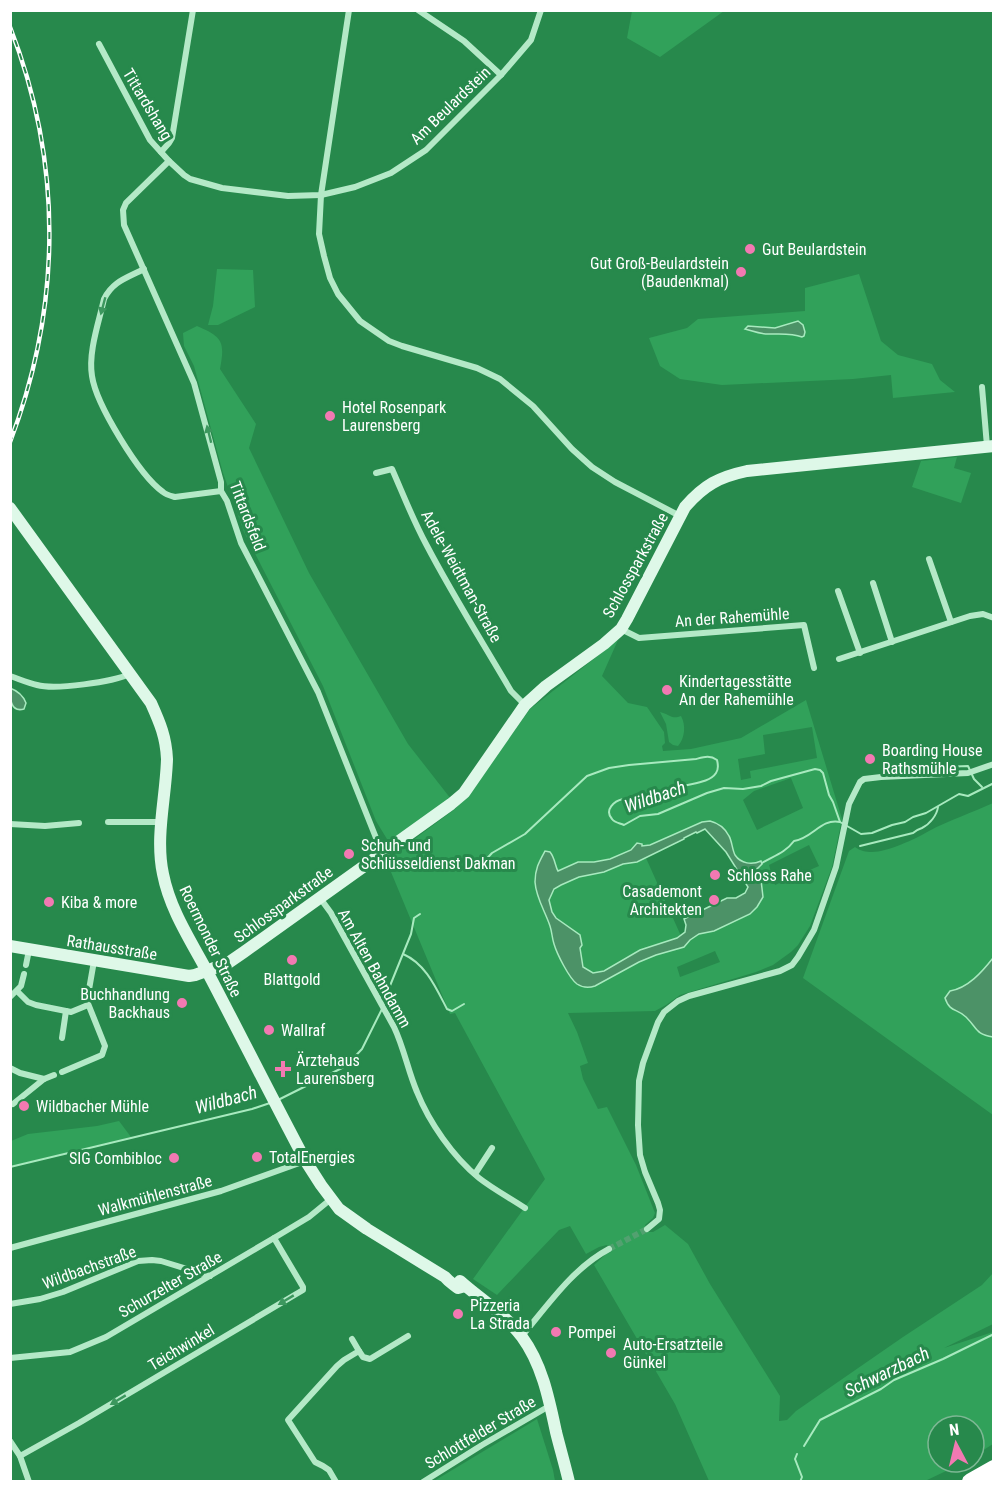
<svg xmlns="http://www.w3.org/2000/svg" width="1004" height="1492" viewBox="0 0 1004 1492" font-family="'Roboto Condensed',sans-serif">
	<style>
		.green { fill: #31a15a; fill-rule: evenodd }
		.water { fill: #4c9267; stroke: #a8eabf; stroke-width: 1.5; fill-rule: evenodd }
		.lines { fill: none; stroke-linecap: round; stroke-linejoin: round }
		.stream { stroke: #a8eabf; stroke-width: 2 }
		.street-tunnel { stroke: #52a170; stroke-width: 6; stroke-dasharray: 6 3; stroke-linecap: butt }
		.street { stroke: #b4e9c7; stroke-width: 6 }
		.secondary { stroke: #def8e8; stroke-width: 12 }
		.highway { stroke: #fff; stroke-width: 18 }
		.rail-casing { stroke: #fff; stroke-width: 4.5 }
		.rail { stroke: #27894c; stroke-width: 2; stroke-dasharray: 7; stroke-linecap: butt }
		.oneway { fill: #3c975e }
		.poi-dot { fill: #f279b2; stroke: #27894c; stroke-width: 2 }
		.labels { text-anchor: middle; stroke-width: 6; stroke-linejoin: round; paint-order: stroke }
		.street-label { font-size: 16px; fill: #fff; stroke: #27894c }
		.poi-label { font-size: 16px; fill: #fff; stroke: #27894c; text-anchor: start }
		.water-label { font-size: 18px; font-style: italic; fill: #fff; stroke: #27894c }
	</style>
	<rect width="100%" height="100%" fill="#27894c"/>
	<g class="green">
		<polygon points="632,11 632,10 724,11 660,57 627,38"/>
		<polygon points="217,269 253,270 255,307 218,325 208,325 213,306"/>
		<polygon points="859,274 881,341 898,355 932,364 940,380 955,392 893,398 891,375 853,379 722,385 680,379 660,366 649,338 687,328 698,319 805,311 805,288"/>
		<path d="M197,326C223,337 225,342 220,369L256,424L249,448L309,573L408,744L451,799L390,844L376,821L323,686L244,532L223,473L194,366L184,346L183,333Z"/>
		<polygon points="957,457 954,468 971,473 961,503 912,487 921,461"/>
		<path d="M618,640L602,676L628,703L647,707L664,732L665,743L662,746L663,751L691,749L741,738L806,700L842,819L832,867L810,926L798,945L791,952L773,965L756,972L680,995L666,1005L655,1011L568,1013L577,1032L588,1063L580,1066L583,1079L598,1109L607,1107L636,1165L655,1213L653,1218L645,1225L648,1232H653L665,1225L688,1244L710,1284L780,1396L779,1421L787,1420L796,1411L903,1337L982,1285L993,1273V1324L944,1348L993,1332V1444L974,1456V1426H938V1462H965L925,1481H709L675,1404L594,1265L606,1254L611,1252L607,1245L599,1247L586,1254L570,1226L559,1230L497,1295L473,1279L545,1179L455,1013L450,1014L386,860L455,809L467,796L530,709ZM812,727L817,758L750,771L751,778L741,780L738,759L765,754L763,735ZM791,778L803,808L757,830L743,800L754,791ZM702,822L731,839C734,856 741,869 761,862L762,864L757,869V907L750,914L714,931L699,934L690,940L684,947L656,955L639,962L595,986L587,988L564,966L559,954L554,946L550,926L539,900L535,883L545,851L550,852C555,858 554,865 558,871C567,868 577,865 586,863C600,861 627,857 635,845L642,846L650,845ZM809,845L819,866L775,885L769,865ZM715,951L720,962L680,977L677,967Z"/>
		<path d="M660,712C669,714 672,720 681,716C686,725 685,738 678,746L673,745L669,742L666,724Z"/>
		<path d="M993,803V1115L803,978L849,851L855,847C860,851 866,852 872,852C888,852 915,839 929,831C949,820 972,813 993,803Z"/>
		<path d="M646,858L681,936C669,943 655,945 641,950C609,962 579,1002 580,935C547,915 532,893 579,877C587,875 595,874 602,873C610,871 616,866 624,864C632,862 639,861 646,858Z"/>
		<polygon points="119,1121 131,1137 11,1166 11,1141 28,1134 97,1126"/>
		<polygon points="537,1419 553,1470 555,1481 434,1481"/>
	</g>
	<g class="water">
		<path d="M798,321L803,325L805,332L804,336L802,337C792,333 781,334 771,334C762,335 753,331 745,329L748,326L775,328Z"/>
		<path d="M10,688C18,691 23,695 26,703L24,709C10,713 10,697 10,688Z"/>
		<path d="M710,821C718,823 725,828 729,836C732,841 732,849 735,855C741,864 752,865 761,861L762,864L757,869L761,880L763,897L757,907L750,914L714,931L699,934L690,940L684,947L656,955L639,962L595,986C589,988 583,988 577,984C569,978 557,954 554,944C552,938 552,932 550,926C545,911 536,898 535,882C535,869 539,862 545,851L550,852C555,858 555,866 558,871L578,862H594L610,859L631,850L637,843L642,844V846L650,845L702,822ZM705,829L726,852L748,887L745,893L736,898H727L684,919L686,925L685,932L677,938L640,950L604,971L593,973L583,967L580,948L582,945L580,935L556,918L552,912L549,900L554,889L561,885L579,877L604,872L623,864L637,862L684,839V838L696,832L697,833Z"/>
		<path d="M993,958V1037C975,1034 978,1029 966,1017C957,1008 950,1013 945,998L950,991C968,988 982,972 993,958Z"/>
	</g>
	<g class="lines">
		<g class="stream">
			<polyline points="889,769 968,766 974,779 982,787"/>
			<path d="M860,846L913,833C916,830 919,829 922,828C930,824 937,815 938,807"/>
			<path d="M762,863C774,856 786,852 794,841C813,838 821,818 840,822"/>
			<path d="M480,866L492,853L525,834L587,776L609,768L629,765L696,759C704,757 710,755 717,760C718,764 719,769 716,773C709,784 688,783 677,788C670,792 664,797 656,799C645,800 634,797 623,799C614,801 604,810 612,819C615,823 620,823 624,825L640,816L658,814L707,793L724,788L743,789L761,786L771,781L815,769L820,770L823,773L829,795L833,802L840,822L861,834L872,833L892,825L905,822L913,817L926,813L959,794L968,796L994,783"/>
			<path d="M403,954C426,964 436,988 447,1009L452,1011L464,1004"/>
			<polyline points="383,1003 411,934 414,918 420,914"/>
			<polyline points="278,1100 346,1066 362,1049 382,1009"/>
			<polyline points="10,1167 252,1109 270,1103"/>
			<polyline points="804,1446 820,1420 881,1389 894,1380 943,1359 994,1334"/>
			<polyline points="797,1454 795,1459 802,1477 800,1482"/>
		</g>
		<polyline class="street-tunnel" points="609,1249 647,1229"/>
		<g class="street">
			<polyline points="349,10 321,195 319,234 324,256 330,278 338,294 360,321 389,341 402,346 477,368 500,379 533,406 572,449 592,467 615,482 680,516"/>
			<polyline points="418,10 464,41 501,75"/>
			<polyline points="99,44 150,140 169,161 184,175 190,179 222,188 288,196 321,195 355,187 391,173 426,150 501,75 531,40 541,10"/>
			<polyline points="161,152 169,143 172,138 193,10"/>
			<polyline points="169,161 126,203 123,210 124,225 194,383 221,482 221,491 227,501 241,543 318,692 382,853"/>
			<path d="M144,269C127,278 113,281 104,299C99,322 88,352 92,376C96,404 139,475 163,492C166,495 171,496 175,497L221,491"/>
			<polyline points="982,387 987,446"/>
			<path d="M376,473L392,469C403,494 413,520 426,544C452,594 483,643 511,691L525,705"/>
			<polyline points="929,559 951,622"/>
			<polyline points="873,583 892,642"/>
			<polyline points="838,591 860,653"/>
			<polyline points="621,629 639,638 804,625 814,668"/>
			<polyline points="839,659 970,616 983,614 994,618"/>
			<path d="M10,676C19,679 28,683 37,685C56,690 112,682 130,674"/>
			<polyline points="108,822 161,822"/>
			<polyline points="10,824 45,826 79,823"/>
			<path d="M320,898L331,913L394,1027C404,1048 408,1071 417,1092C429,1122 453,1157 479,1178C493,1189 510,1198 525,1208"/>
			<polyline points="26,965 29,950"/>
			<polyline points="17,991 28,1002 36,1005 71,1012 88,1005"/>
			<polyline points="10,997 21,986 24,974"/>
			<polyline points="62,1038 66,1011"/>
			<polyline points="10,1068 20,1073 44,1079"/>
			<polyline points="62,1072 102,1055 105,1046 87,1001 94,961"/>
			<polyline points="13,1104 44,1079 54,1075"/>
			<polyline points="475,1174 492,1148"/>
			<polyline points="647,1229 659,1219 660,1210 658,1203 645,1172 640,1155 638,1125 639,1081 643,1063 658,1022 664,1012 678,1001 689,996 780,971 792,965 798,957 814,930 836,867 849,804 860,782 864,779 881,777 968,773 994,764"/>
			<polyline points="10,1248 221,1191 305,1161"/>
			<polyline points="10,1304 40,1299 63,1292 138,1261 152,1260 161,1261 210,1276"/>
			<path d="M522,1336C548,1305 573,1268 609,1249"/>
			<polyline points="359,1351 363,1357 370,1359 408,1336"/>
			<polyline points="10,1358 70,1352 106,1337 274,1238 309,1217 331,1199"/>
			<polyline points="10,1441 20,1456 29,1482"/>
			<polyline points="20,1456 79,1423 303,1290 303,1287 274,1238"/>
			<polyline points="336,1482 329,1470 323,1466 315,1462 288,1420 337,1366 344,1360 359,1351 352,1339"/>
			<polyline points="423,1482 482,1445 551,1405"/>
		</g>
		<g class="secondary">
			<path d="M10,508L151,703C160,723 166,737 167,759C166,797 155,837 163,874C170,910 191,941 208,973C241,1036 272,1098 305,1160L321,1185L339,1209L367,1229L445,1277C449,1282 453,1284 458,1288L465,1286"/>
			<path d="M10,946L189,976L195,975L228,963L244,952L451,804L464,793L525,705L546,686L604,644L621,629L627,619L685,507C704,485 719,477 747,471L994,446"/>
			<path d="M460,1281C480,1299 505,1314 522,1337C542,1364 549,1399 556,1432C560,1448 565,1465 569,1482"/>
		</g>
		<polyline class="highway" points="971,1482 994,1469"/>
		<g class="rail-casing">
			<path id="rail" d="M10,27C63,163 62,306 10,442"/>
		</g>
		<use href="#rail" class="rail"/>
	</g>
	<defs><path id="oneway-solid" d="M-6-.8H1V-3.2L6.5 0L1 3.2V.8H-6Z" transform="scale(1.5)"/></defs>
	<g class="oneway">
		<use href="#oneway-solid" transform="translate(103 306) rotate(105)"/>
		<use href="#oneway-solid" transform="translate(209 434) rotate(-104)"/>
		<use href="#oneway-solid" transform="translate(286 1300) rotate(149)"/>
		<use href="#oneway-solid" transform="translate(118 1400) rotate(149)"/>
	</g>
	<g class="poi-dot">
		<circle cx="750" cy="249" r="6"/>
		<circle cx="741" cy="272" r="6"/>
		<circle cx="330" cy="416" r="6"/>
		<circle cx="667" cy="690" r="6"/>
		<circle cx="870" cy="759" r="6"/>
		<circle cx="349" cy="854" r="6"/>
		<circle cx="715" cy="875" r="6"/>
		<circle cx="714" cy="900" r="6"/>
		<circle cx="49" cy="902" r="6"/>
		<circle cx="292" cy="960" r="6"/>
		<circle cx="182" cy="1003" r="6"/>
		<circle cx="269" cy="1030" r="6"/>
		<path d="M280 1060h6v6h6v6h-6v6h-6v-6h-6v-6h6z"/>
		<circle cx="24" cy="1106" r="6"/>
		<circle cx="257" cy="1157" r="6"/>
		<circle cx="174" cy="1158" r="6"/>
		<circle cx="458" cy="1314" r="6"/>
		<circle cx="556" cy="1332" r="6"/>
		<circle cx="611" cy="1353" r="6"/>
	</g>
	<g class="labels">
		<g class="street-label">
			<text transform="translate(148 104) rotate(59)" y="6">Tittardshang</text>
			<text transform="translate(450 105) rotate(-44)" y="6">Am Beulardstein</text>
			<text transform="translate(248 516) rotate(69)" y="6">Tittardsfeld</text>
			<text transform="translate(635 565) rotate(-61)" y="6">Schlossparkstraße</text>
			<text transform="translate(462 576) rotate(61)" y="6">Adele-Weidtman-Straße</text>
			<text transform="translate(732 617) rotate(-4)" y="6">An der Rahemühle</text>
			<text transform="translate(283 904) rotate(-36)" y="6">Schlossparkstraße</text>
			<text transform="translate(211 941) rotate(64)" y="6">Roermonder Straße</text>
			<text transform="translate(112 947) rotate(9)" y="6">Rathausstraße</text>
			<text transform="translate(375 968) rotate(61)" y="6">Am Alten Bahndamm</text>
			<text transform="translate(155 1195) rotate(-15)" y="6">Walkmühlenstraße</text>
			<text transform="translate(89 1267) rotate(-20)" y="6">Wildbachstraße</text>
			<text transform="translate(170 1284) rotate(-30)" y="6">Schurzelter Straße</text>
			<text transform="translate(181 1347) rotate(-31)" y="6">Teichwinkel</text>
			<text transform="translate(480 1432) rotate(-31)" y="6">Schlottfelder Straße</text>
		</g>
		<g class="poi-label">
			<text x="762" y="255">Gut Beulardstein</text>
			<text x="729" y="269" text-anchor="end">Gut Groß-Beulardstein<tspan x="729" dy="18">(Baudenkmal)</tspan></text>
			<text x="342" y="413">Hotel Rosenpark<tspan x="342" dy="18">Laurensberg</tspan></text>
			<text x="679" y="687">Kindertagesstätte<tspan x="679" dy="18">An der Rahemühle</tspan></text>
			<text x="882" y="756">Boarding House<tspan x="882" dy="18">Rathsmühle</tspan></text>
			<text x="361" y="851">Schuh- und<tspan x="361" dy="18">Schlüsseldienst Dakman</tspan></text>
			<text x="727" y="881">Schloss Rahe</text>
			<text x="702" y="897" text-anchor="end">Casademont<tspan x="702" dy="18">Architekten</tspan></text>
			<text x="61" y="908">Kiba &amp; more</text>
			<text x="292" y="985" text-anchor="middle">Blattgold</text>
			<text x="170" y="1000" text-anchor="end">Buchhandlung<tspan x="170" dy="18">Backhaus</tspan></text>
			<text x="281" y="1036">Wallraf</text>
			<text x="296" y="1066">Ärztehaus<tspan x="296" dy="18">Laurensberg</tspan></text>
			<text x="36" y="1112">Wildbacher Mühle</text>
			<text x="269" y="1163">TotalEnergies</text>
			<text x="162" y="1164" text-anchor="end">SIG Combibloc</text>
			<text x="470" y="1311">Pizzeria<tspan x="470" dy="18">La Strada</tspan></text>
			<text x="568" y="1338">Pompei</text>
			<text x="623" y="1350">Auto-Ersatzteile<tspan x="623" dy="18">Günkel</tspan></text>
		</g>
		<g class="water-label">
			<text transform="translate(655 797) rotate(-19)" y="6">Wildbach</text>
			<text transform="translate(226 1100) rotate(-15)" y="6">Wildbach</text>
			<text transform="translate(887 1372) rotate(-26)" y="6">Schwarzbach</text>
		</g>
	</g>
	<rect width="1004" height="1492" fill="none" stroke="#ffffff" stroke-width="24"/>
	<g transform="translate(956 1444) rotate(353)"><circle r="28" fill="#27894c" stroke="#7db894" stroke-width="1.5"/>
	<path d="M0-4.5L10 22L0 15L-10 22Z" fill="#f279b2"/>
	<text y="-9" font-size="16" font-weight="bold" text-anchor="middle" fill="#ffffff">N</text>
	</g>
</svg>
